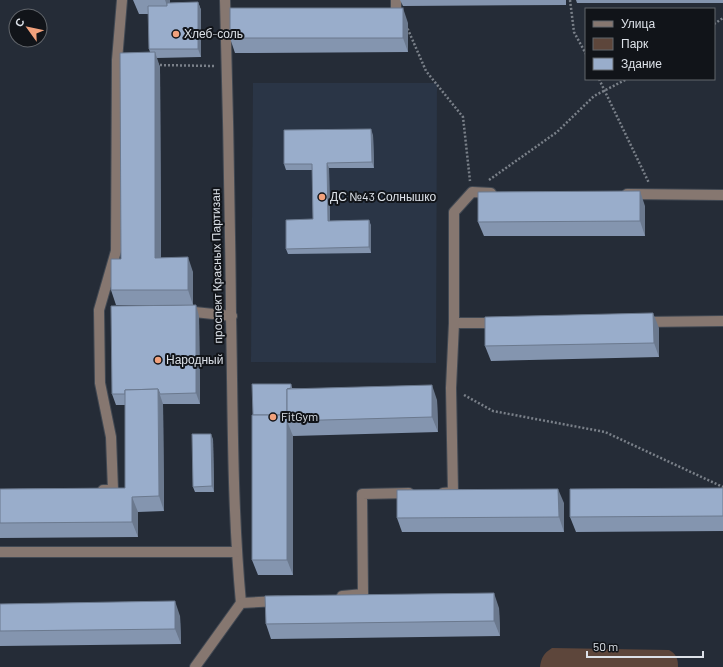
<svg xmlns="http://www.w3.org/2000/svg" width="723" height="667" viewBox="0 0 723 667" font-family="Barlow,sans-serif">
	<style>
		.built { fill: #2a3546 }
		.green { fill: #5d463b }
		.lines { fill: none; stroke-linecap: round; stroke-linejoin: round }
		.minor-casing { stroke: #424953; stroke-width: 12 }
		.path { stroke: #7a8089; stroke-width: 2.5; stroke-dasharray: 2 2; stroke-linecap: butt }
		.minor { stroke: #867770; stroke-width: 10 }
		.wall { fill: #8495af }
		.shaded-wall { fill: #6b798e }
		.building { fill: #99adcb; stroke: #6b798e }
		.poi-dot { fill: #f1a17c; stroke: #111419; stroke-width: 1.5 }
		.labels { text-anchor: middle; stroke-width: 4; stroke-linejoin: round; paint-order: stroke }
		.poi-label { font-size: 12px; fill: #dce1e8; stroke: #111419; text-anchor: start }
		.street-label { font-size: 12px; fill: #dce1e8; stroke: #111419 }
	</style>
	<rect width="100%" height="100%" fill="#252c37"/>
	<polygon class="built" points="253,83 437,83 436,363 251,362"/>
	<path class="green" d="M552,648L669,650C676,654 678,658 678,667H540C541,658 544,653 552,648Z"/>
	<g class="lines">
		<g class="minor-casing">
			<g id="minor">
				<path d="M225,0C228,105 230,210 231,315C233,413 232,506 241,603"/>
				<polyline points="389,15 396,15 396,0"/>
				<polyline points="627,194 723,195"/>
				<polyline points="185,311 232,316"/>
				<polyline points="643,322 723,321"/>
				<polyline points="454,323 497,323"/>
				<polyline points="103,490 113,490 111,437 100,383 99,310 116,251 117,60 122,0"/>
				<polyline points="443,493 453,492 451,388 454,323 454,212 472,192 491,193"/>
				<polyline points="0,552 236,552"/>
				<polyline points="342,596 363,594 362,494 409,493"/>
				<polyline points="195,667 241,603 278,601"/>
			</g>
		</g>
		<g class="path">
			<polyline points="570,0 574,32 586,54"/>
			<polyline points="714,24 723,18"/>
			<polyline points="406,25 426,71 463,117 470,181"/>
			<polyline points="156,65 215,66"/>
			<polyline points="599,79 649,183"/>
			<polyline points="489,180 557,132 594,96 627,79"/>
			<polyline points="464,395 493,411 605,432 723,487"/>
		</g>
		<use href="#minor" class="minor"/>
	</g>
	<g class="wall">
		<polygon points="133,0 170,0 170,3 198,2 201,10 201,57 156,58 160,67 161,258 193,272 193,305 116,305 111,290 121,259 150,52 149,49 149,14 139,14"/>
		<polygon points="400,0 566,0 566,5 403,6"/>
		<polygon points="576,0 723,0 723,3 577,3"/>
		<polygon points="408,23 408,52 235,53 230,38"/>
		<polygon points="373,135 374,168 329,168 330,221 369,220 371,226 371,253 288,254 286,249 313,219 312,170 286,170 284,164"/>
		<polygon points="645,206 645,236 484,236 478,222"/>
		<polygon points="199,316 200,404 163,404 164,511 138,512 138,537 0,538 0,489 125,488 125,405 116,405 112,394"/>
		<polygon points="659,328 659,357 491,361 485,346"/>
		<polygon points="291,384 292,388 437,400 438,432 293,436 293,575 258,575 252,560"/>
		<polygon points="213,439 214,492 195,492 193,487"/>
		<polygon points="723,488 723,531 576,532 570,517"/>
		<polygon points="564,503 564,532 402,532 397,518"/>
		<polygon points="0,604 180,616 181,644 0,646"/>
		<polygon points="499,608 500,636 271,639 266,624"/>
	</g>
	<g class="shaded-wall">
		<polygon points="165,0 170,0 170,14"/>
		<polygon points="198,2 201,10 201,57 198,49"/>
		<polygon points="403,8 408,23 408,52 403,38"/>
		<polygon points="155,52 160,67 161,272 155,258"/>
		<polygon points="371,129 373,135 374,168 372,162"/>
		<polygon points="327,163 329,168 330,226 328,221"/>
		<polygon points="640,191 645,206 645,236 640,221"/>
		<polygon points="369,220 371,226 371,253 369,247"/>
		<polygon points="188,257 193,272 193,305 188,290"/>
		<polygon points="196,305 199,316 200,404 196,393"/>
		<polygon points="653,313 659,328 659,357 654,343"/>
		<polygon points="432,385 437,400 438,432 432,417"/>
		<polygon points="158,389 163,404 164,511 159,496"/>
		<polygon points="287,421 293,436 293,575 287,560"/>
		<polygon points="211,434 213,439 214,492 212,486"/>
		<polygon points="558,489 564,503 564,532 559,517"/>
		<polygon points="132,497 138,512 138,537 132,522"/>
		<polygon points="494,593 499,608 500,636 494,621"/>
		<polygon points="175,601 180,616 181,644 175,629"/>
	</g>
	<g class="building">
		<polygon points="198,2 198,49 149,49 148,6 167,6 167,3"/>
		<rect x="230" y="8" width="173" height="30"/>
		<polygon points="155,52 155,258 188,257 188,290 111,290 111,259 121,259 120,53"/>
		<polygon points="371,129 372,162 327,163 328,221 369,220 369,247 286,249 286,220 313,219 312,164 284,164 284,130"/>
		<polygon points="640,191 640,221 478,222 478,192"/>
		<polygon points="196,305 196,393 160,394 158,389 125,390 125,394 112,394 111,306"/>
		<polygon points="653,313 654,343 485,346 485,317"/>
		<polygon points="252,384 291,384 291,388 287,389 287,415 253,415"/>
		<polygon points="432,385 432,417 287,421 287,560 252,560 252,415 287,415 287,389"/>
		<polygon points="158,389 159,496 132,497 132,522 0,523 0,489 125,488 125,390"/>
		<polygon points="192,434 211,434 212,486 193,487"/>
		<polygon points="723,488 723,516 570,517 570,489"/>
		<polygon points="558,489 559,517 397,518 397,490"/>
		<polygon points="494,593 494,621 266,624 265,596"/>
		<polygon points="175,601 175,629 0,631 0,604"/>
	</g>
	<g class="poi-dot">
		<circle cx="176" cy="34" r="4"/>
		<circle cx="322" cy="197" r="4"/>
		<circle cx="158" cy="360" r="4"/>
		<circle cx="273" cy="417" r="4"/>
	</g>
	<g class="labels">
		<g class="poi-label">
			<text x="184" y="38">Хлеб-соль</text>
			<text x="330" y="201">ДС №43 Солнышко</text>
			<text x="166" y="364">Народный</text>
			<text x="281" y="421">FitGym</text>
		</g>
		<g class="street-label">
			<text transform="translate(217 266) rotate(-91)" y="4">проспект Красных Партизан</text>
		</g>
	</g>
	<rect x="585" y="8" width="130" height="72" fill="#111419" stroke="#62666c"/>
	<rect x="593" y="21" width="20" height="6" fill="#867770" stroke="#62666c"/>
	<text x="621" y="28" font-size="12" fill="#dce1e8">Улица</text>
	<rect x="593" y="38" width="20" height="12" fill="#5d463b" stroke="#62666c"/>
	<text x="621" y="48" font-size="12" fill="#dce1e8">Парк</text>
	<rect x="593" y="58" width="20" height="12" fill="#99adcb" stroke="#62666c"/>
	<text x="621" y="68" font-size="12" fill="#dce1e8">Здание</text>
	<g transform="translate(28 28) rotate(303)"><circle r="19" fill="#111419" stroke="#62666c"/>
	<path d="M0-3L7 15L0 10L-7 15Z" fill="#f1a17c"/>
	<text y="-6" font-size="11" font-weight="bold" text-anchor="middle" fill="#dce1e8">С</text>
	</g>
	<path d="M587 651v6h116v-6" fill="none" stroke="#dce1e8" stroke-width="2"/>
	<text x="593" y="651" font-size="12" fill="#dce1e8" stroke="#111419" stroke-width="3" paint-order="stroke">50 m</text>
</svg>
